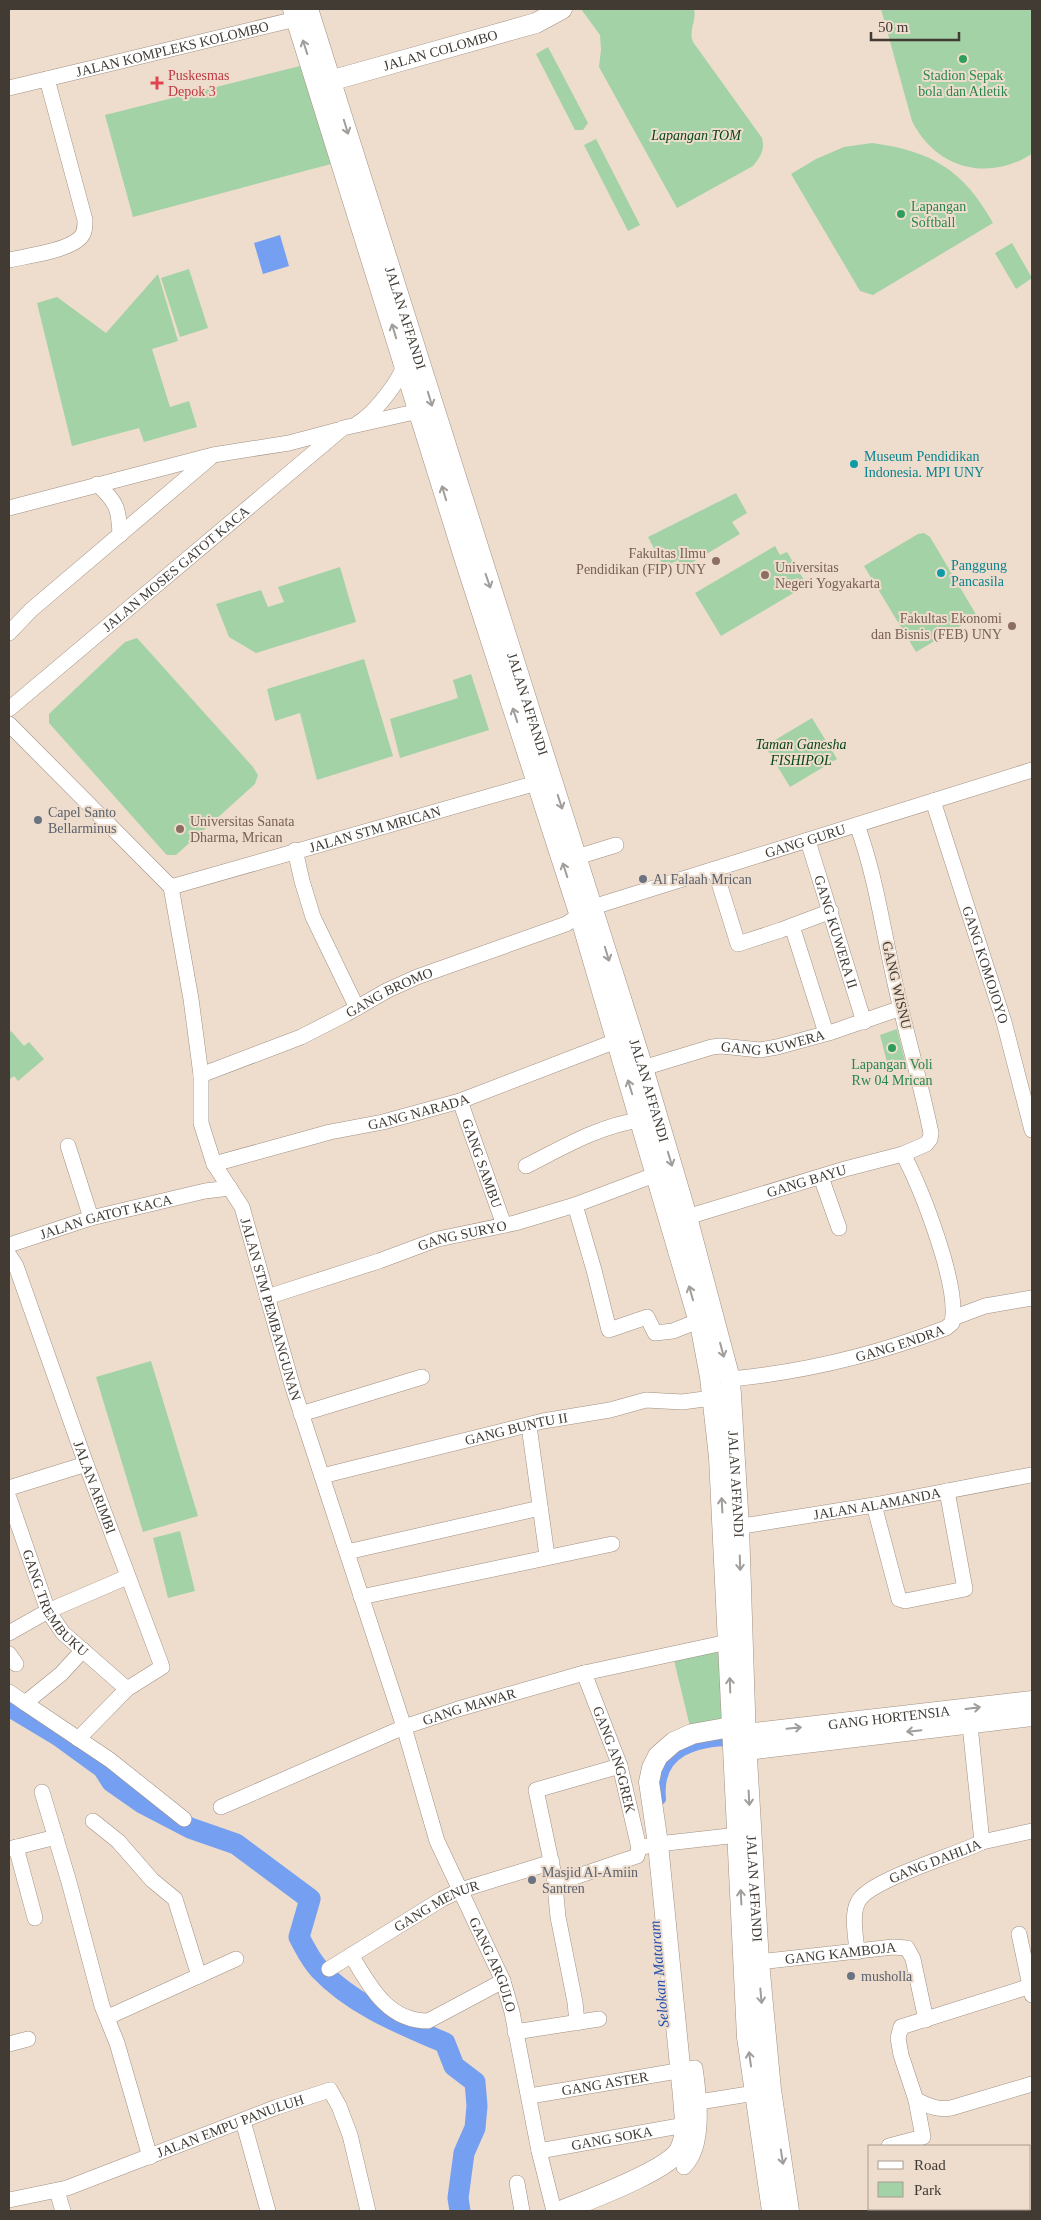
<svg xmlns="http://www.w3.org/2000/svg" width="1041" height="2220" viewBox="0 0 1041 2220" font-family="'Times New Roman',serif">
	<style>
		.green { fill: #a2d2a6 }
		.water { fill: #759ff1 }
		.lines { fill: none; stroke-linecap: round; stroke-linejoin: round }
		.canal { stroke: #759ff1; stroke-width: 12 }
		.river { stroke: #759ff1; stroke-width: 21 }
		.minor-casing { stroke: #a19082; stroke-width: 16 }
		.major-casing { stroke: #a19082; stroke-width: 21 }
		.minor { stroke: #fff; stroke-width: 15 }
		.major { stroke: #fff; stroke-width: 20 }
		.oneway { stroke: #a09d9a }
		.leisure-dot { fill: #2e9e5b; stroke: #eeddcd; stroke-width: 2 }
		.health-dot { fill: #e0444e; stroke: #eeddcd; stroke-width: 2 }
		.culture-dot { fill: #0f9aa8; stroke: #eeddcd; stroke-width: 2 }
		.education-dot { fill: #8d6e63; stroke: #eeddcd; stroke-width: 2 }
		.worship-dot { fill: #6b7280; stroke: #eeddcd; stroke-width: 2 }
		.labels { text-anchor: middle; stroke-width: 4; stroke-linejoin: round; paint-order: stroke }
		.street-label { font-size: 14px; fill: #413b34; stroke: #eeddcd }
		.health-label { font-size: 14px; fill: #be3a42; stroke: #eeddcd; text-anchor: start }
		.leisure-label { font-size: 14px; fill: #27864d; stroke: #eeddcd }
		.park-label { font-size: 14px; font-style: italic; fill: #054416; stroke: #eeddcd }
		.culture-label { font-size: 14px; fill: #0d838f; stroke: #eeddcd; text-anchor: start }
		.education-label { font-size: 14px; fill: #785e54; stroke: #eeddcd; text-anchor: end }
		.worship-label { font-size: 14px; fill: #5b616d; stroke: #eeddcd; text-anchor: start }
		.water-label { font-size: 15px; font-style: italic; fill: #2450af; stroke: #eeddcd }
	</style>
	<rect width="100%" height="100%" fill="#eeddcd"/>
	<g class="green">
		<path d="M581,9H694C697,21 688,30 693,42L762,138C765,150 761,156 753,166L677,208L599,67L601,50L600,35Z"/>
		<path d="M881,9H1032V154C987,182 936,169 912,121Z"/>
		<polygon points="548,47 588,123 583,130 575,130 536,54"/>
		<polygon points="300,66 331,164 133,217 105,115"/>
		<polygon points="596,139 640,225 628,231 584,145"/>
		<path d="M872,143C932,151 963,170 993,223L873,295L860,291L791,174L816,159L844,147Z"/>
		<polygon points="1012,243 1032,278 1016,289 995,253"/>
		<polygon points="189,269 208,328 180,337 161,278"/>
		<polygon points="158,274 178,341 152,349 170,407 189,401 197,427 144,442 139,428 72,446 37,303 57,297 106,333"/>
		<polygon points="736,493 747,513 732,522 740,534 683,568 678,560 664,567 648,537"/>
		<polygon points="924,533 930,537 977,616 916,652 864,566 918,534"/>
		<polygon points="775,546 780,555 787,552 807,585 721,636 695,593"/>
		<polygon points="340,567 356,622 256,653 229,637 216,604 261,590 268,607 284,602 278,587"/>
		<polygon points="137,638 253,767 258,775 255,784 176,855 167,855 164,852 49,723 49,714 52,711 125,642"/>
		<polygon points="364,659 393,756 317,780 300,713 275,721 267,689"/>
		<polygon points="471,674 489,730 400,758 390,719 458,698 453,680"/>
		<polygon points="812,718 837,759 790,787 765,746"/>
		<polygon points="897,1029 905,1061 888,1066 880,1035"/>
		<polygon points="11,1031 24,1046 29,1042 44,1059 18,1081 14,1076 9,1080 9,1033"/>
		<polygon points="151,1361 198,1516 143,1532 96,1377"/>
		<polygon points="180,1531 195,1591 168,1598 153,1538"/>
		<polygon points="718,1646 725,1734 692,1735 673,1656"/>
	</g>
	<polygon class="water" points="280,235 289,266 263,274 254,243"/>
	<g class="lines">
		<path class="canal" d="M660,1799C655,1749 698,1739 738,1740"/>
		<path class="river" d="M9,1706L59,1736L103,1768L112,1782L142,1803L190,1828L236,1844L310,1899L299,1937C305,1948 311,1961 320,1970C353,2005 401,2024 445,2043L454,2066L475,2082L477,2106L475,2128L464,2153L458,2198L460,2211"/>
		<g class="minor-casing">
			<g id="minor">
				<path id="s1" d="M9,88L296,19"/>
				<path d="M9,260C27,256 67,251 80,238C85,233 85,227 85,220L47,79"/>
				<path d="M358,423C373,415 401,380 404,364"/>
				<path d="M97,484C117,502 119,509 120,535"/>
				<polyline points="9,508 213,455 289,443 338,430"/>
				<polyline points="9,633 31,610 210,458"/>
				<path id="s2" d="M9,709L343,428L419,411"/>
				<polyline points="9,724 171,887"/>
				<path id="s3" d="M933,801L1004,1022L1032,1130"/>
				<path id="s4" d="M808,841L864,1022"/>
				<polyline points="295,850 302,881 313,917 357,1008"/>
				<polyline points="577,857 616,845"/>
				<polyline points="715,870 738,944 781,930 831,911"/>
				<path id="s5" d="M171,887L191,999L201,1075V1123L214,1164L242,1207L293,1388L404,1727L437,1841L503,1981L512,2012L539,2151L554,2211"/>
				<path id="s6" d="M171,887L547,780"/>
				<polyline points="792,926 826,1033"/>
				<path id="s7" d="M643,1068L712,1047L721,1046L760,1050L777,1047L832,1032L901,1008"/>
				<path id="s8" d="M201,1075L301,1037L346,1014L388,990L417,977L566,924L593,907L1032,770"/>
				<path id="s9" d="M460,1101L504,1225"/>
				<polyline points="68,1146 91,1218"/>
				<path id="s10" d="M214,1164L330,1132L383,1122L460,1101L616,1041"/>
				<path d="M526,1166C562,1148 600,1125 641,1120"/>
				<polyline points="821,1177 839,1228"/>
				<polyline points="575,1205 594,1270 609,1330 647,1317 655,1333 673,1331 698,1321"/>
				<path id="s11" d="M687,1217L845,1169L903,1154L926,1144L930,1139L931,1133C920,1079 904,1027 893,974C882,924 875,874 857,825"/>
				<path id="s12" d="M9,1245L91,1218L205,1191L230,1188"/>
				<path id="s13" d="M9,1255L16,1266L86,1464L161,1664L162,1667L127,1689L78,1739"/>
				<path id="s14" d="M267,1297L379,1261L438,1239L515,1223L575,1205L657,1174"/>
				<polyline points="953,1318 985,1306 1032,1298"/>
				<path id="s15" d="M730,1379C805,1372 875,1355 946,1328L952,1323C960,1286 921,1188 903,1154"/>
				<polyline points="301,1414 422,1377"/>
				<polyline points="529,1426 547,1556"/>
				<path id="s16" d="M322,1476L543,1421L610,1410L646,1400L682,1402L712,1398"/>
				<polyline points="9,1488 86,1464"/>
				<path id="s17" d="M9,1498L48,1611L63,1633L127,1689"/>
				<polyline points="874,1505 899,1599 905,1601 965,1589 947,1491"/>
				<path id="s18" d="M730,1528L874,1505L1031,1475"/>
				<polyline points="347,1552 540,1508"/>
				<polyline points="361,1597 612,1544"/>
				<polyline points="9,1633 48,1611 127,1577"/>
				<polyline points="83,1650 61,1674 25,1703 110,1760 184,1819"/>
				<polyline points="9,1654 16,1664"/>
				<path id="s19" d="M584,1673L620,1766L639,1848"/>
				<polyline points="9,1692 25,1703"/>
				<polyline points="42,1792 69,1882 102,2006 117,2043 150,2157"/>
				<path id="s20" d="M221,1807L404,1727L458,1709L584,1673L728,1642"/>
				<polyline points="93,1821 118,1841 152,1880 175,1899 199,1976"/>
				<polyline points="982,1842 1032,1831"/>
				<polyline points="658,1844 738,1835"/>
				<polyline points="16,1847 35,1918"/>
				<polyline points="9,1849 56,1837"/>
				<polyline points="554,1875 566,1880 637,1856 639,1848 647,1846"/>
				<polyline points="1019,1934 1032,1995"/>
				<path id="s21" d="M857,1952C856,1937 851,1915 858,1902C868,1880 957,1855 982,1842L970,1725"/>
				<path d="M351,1955C370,1986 387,2021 428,2021L503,1981"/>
				<path id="s22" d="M759,1962L893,1947L907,1948L913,1959L926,2020"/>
				<path id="s23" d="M329,1969L442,1899L461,1890L552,1862"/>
				<path d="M1031,1986L901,2027L898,2038L901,2055L916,2100C929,2106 937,2110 951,2108L1032,2084"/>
				<polyline points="108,2017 236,1959"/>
				<polyline points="577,2023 575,2002 558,1917 554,1875 536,1790 620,1766"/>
				<polyline points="515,2032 599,2019"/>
				<polyline points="9,2044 28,2039"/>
				<path id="s24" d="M530,2096L695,2068C699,2096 706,2146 684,2167"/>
				<polyline points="699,2102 755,2093"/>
				<polyline points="243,2121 268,2211"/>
				<polyline points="889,2146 923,2137 916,2100"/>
				<path id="s25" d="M539,2151L685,2125"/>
				<polyline points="517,2183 522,2211"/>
				<polyline points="57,2191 63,2211"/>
				<path id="s26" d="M9,2200L67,2188L277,2107L330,2090L339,2106L350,2135L368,2211"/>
			</g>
		</g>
		<g class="major-casing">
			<g id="major">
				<polyline points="293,9 464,557 580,916 701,1329 710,1377 719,1457 747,2037 772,2211"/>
				<path id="s27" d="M308,9L643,1068L687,1217L730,1379L739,1527L746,1741L759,1962L771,2090L789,2211"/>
				<path id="s28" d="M319,84L536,23L562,9"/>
				<path id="s29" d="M746,1734L1032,1701"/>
				<polyline points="747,1750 1032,1716"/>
				<path d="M561,2211C585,2201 670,2170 680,2149C688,2133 684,2113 683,2096L658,1844L649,1782L652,1768L658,1756L674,1742L692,1734L731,1727"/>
			</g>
		</g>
		<use href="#minor" class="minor"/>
		<use href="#major" class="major"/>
	</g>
	<defs><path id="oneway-shaft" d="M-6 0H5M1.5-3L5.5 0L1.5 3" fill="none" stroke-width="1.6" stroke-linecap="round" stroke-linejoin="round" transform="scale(1.25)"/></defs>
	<g class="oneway">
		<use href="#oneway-shaft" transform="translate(305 47) rotate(-108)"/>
		<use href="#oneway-shaft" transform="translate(346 127) rotate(73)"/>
		<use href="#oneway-shaft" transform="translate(394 331) rotate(-107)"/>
		<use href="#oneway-shaft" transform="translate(430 399) rotate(73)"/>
		<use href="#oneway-shaft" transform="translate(444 493) rotate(-107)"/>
		<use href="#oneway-shaft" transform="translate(488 581) rotate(71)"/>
		<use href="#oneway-shaft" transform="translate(515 715) rotate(-108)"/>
		<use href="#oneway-shaft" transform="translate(560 802) rotate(72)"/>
		<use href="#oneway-shaft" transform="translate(565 870) rotate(-108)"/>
		<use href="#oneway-shaft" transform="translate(607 954) rotate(73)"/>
		<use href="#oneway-shaft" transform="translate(630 1087) rotate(-107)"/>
		<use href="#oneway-shaft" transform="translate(670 1159) rotate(73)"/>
		<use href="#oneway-shaft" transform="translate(691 1293) rotate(-106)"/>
		<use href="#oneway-shaft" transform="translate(722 1350) rotate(75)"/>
		<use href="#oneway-shaft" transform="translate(722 1505) rotate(-93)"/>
		<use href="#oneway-shaft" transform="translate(740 1563) rotate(88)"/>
		<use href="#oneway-shaft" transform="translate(730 1685) rotate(-92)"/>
		<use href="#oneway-shaft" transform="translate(973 1708) rotate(-7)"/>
		<use href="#oneway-shaft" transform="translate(794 1728) rotate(-6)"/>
		<use href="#oneway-shaft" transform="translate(914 1731) rotate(174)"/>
		<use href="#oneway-shaft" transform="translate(749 1798) rotate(87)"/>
		<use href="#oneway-shaft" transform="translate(741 1897) rotate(-93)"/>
		<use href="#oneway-shaft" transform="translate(761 1996) rotate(85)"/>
		<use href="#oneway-shaft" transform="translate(750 2059) rotate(-98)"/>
		<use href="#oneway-shaft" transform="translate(782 2157) rotate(81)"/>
	</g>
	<g class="leisure-dot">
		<circle cx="963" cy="59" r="5"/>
		<circle cx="901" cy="214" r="5"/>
		<circle cx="892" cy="1048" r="5"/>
	</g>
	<path class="health-dot" d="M154.5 75.5h5v5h5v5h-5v5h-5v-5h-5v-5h5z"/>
	<g class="culture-dot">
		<circle cx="854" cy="464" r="5"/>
		<circle cx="941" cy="573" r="5"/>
	</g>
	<g class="education-dot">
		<circle cx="716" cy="561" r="5"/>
		<circle cx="765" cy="575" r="5"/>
		<circle cx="1012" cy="626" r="5"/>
		<circle cx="180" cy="829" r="5"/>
	</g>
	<g class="worship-dot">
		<circle cx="38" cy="820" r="5"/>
		<circle cx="643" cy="879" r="5"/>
		<circle cx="532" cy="1880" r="5"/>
		<circle cx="851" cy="1976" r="5"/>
	</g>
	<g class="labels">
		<g class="street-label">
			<text dy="5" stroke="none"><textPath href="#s1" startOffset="168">JALAN KOMPLEKS KOLOMBO</textPath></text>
			<text dy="5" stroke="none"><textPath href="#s28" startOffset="126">JALAN COLOMBO</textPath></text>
			<text dy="5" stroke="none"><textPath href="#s27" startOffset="324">JALAN AFFANDI</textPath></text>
			<text dy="5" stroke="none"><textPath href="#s2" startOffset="218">JALAN MOSES GATOT KACA</textPath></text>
			<text dy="5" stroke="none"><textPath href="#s27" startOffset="729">JALAN AFFANDI</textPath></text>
			<text dy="5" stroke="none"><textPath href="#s6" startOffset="212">JALAN STM MRICAN</textPath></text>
			<text dy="5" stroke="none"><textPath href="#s8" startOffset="650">GANG GURU</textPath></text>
			<text dy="5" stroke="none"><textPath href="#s4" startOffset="95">GANG KUWERA II</textPath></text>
			<text dy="5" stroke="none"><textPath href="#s3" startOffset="172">GANG KOMOJOYO</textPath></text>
			<text transform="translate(897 985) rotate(77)" y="5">GANG WISNU</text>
			<text dy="5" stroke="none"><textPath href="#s8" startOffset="206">GANG BROMO</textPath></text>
			<text dy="5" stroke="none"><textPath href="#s7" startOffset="134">GANG KUWERA</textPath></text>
			<text dy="5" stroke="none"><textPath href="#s27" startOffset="1134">JALAN AFFANDI</textPath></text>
			<text dy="5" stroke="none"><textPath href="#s10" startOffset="211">GANG NARADA</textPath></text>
			<text dy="5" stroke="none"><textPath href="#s9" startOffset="66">GANG SAMBU</textPath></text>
			<text dy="5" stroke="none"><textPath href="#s11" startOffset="125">GANG BAYU</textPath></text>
			<text dy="5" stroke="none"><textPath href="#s12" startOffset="101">JALAN GATOT KACA</textPath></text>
			<text dy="5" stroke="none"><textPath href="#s14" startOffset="205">GANG SURYO</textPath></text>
			<text dy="5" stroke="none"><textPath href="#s5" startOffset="439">JALAN STM PEMBANGUNAN</textPath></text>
			<text dy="5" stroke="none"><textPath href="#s15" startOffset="174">GANG ENDRA</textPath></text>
			<text dy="5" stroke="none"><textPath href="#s16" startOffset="200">GANG BUNTU II</textPath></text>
			<text dy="5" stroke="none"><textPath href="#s27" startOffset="1539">JALAN AFFANDI</textPath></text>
			<text dy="5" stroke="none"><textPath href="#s13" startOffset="248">JALAN ARIMBI</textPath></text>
			<text dy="5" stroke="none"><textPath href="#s18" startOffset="149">JALAN ALAMANDA</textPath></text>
			<text dy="5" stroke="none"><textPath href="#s17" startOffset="116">GANG TREMBUKU</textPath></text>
			<text dy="5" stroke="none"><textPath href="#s20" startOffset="268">GANG MAWAR</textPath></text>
			<text dy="5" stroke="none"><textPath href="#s29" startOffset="144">GANG HORTENSIA</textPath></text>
			<text dy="5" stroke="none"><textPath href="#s19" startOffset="92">GANG ANGGREK</textPath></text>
			<text dy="5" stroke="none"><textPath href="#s21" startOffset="139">GANG DAHLIA</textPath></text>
			<text dy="5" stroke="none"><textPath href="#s27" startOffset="1944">JALAN AFFANDI</textPath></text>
			<text dy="5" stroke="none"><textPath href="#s23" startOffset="125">GANG MENUR</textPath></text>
			<text dy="5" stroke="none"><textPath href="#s22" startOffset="82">GANG KAMBOJA</textPath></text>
			<text dy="5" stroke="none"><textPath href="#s5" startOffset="1132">GANG ARGULO</textPath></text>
			<text dy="5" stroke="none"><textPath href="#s24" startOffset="76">GANG ASTER</textPath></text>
			<text dy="5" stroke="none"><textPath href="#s26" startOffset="234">JALAN EMPU PANULUH</textPath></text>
			<text dy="5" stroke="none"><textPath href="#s25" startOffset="74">GANG SOKA</textPath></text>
		</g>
		<g class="health-label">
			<text x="168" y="80">Puskesmas<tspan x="168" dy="16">Depok 3</tspan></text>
		</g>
		<g class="leisure-label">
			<text x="963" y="80">Stadion Sepak<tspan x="963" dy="16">bola dan Atletik</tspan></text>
			<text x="911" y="211" text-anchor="start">Lapangan<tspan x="911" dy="16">Softball</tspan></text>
			<text x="892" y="1069">Lapangan Voli<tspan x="892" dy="16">Rw 04 Mrican</tspan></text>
		</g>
		<g class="park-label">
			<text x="696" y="140">Lapangan TOM</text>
			<text x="801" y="749">Taman Ganesha<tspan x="801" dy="16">FISHIPOL</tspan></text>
		</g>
		<g class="culture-label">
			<text x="864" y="461">Museum Pendidikan<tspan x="864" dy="16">Indonesia. MPI UNY</tspan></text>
			<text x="951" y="570">Panggung<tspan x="951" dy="16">Pancasila</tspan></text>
		</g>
		<g class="education-label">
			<text x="706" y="558">Fakultas Ilmu<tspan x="706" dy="16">Pendidikan (FIP) UNY</tspan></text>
			<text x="775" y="572" text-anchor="start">Universitas<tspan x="775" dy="16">Negeri Yogyakarta</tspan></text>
			<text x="1002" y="623">Fakultas Ekonomi<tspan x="1002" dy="16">dan Bisnis (FEB) UNY</tspan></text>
			<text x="190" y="826" text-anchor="start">Universitas Sanata<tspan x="190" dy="16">Dharma, Mrican</tspan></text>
		</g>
		<g class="worship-label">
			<text x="48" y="817">Capel Santo<tspan x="48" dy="16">Bellarminus</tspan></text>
			<text x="653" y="884">Al Falaah Mrican</text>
			<text x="542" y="1877">Masjid Al-Amiin<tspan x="542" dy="16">Santren</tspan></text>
			<text x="861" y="1981">musholla</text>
		</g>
		<g class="water-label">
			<text transform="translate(659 1974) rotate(-95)" y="5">Selokan Mataram</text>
		</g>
	</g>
	<rect width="1041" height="2220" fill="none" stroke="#413b34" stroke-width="20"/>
	<rect x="868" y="2145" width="162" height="65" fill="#eeddcd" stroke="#a99c90"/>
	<rect x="878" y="2161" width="25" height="8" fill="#ffffff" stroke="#a99c90"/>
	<text x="914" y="2170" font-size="15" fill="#413b34">Road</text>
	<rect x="878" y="2182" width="25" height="15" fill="#a2d2a6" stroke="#a99c90"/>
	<text x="914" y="2195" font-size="15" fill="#413b34">Park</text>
	<path d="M871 32v8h88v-8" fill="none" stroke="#413b34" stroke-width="2.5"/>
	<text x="878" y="32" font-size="15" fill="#413b34" stroke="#eeddcd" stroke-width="4" paint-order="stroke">50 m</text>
</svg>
